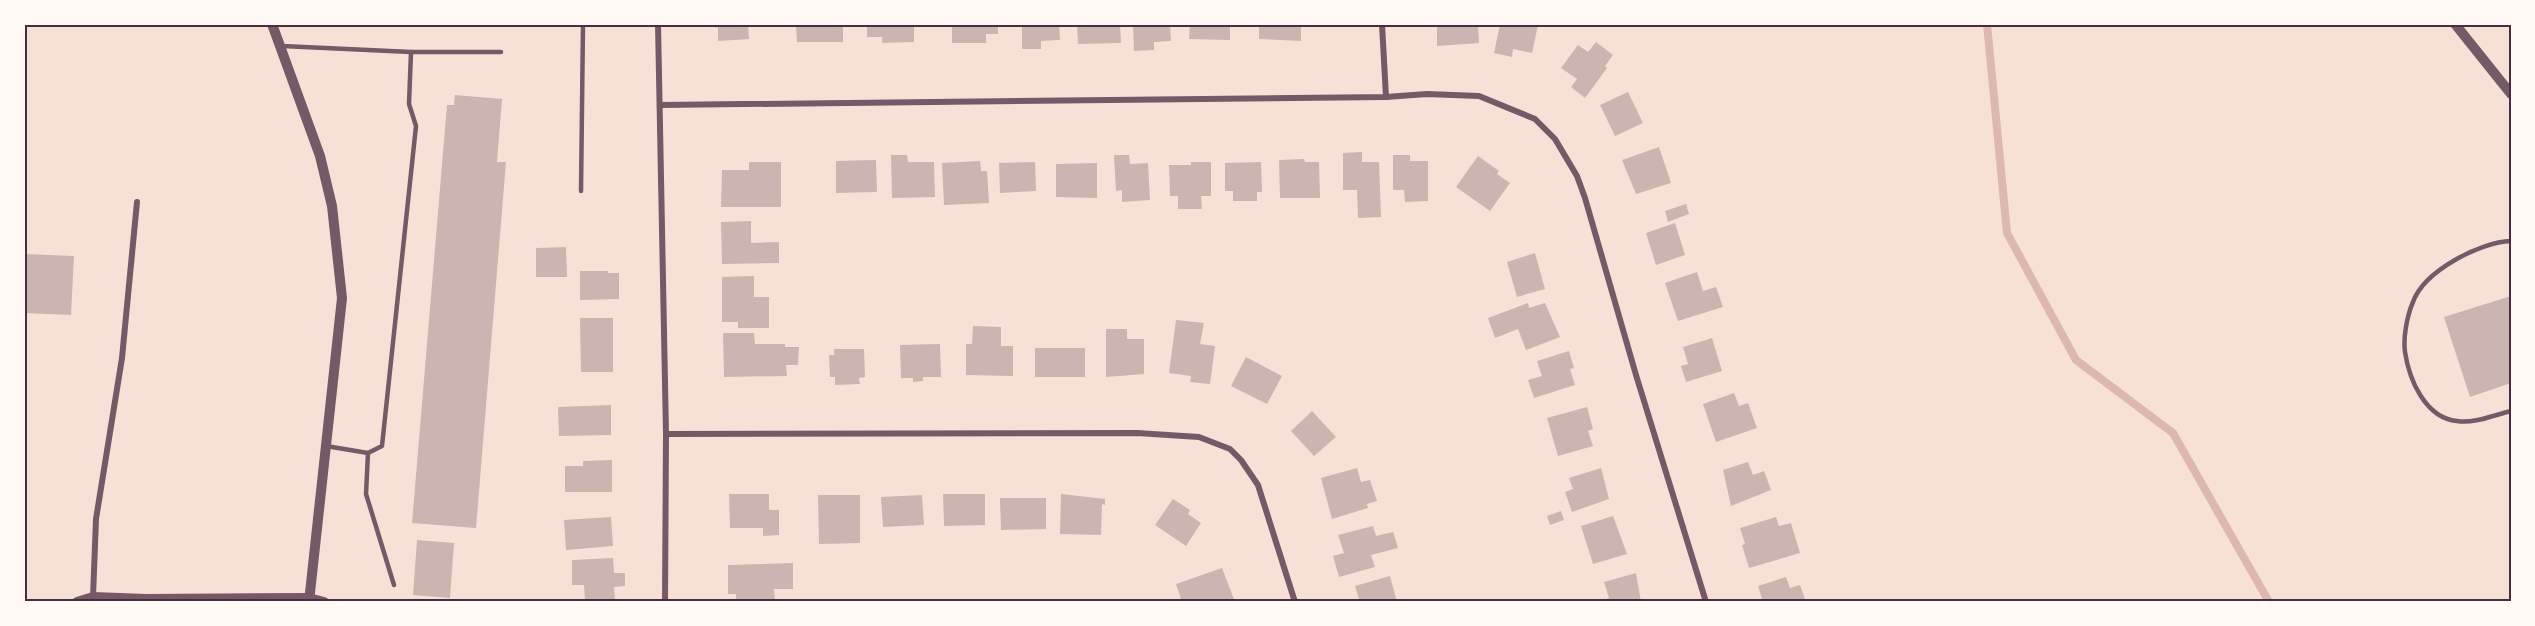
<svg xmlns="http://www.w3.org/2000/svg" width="2535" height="626" viewBox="0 0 2535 626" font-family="Montserrat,sans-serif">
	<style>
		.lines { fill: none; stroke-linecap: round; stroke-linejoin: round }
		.stream { stroke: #dcb8b0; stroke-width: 8 }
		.building { fill: #ccb4b1 }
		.service { stroke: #755966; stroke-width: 4.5 }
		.minor { stroke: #755966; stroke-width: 6 }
		.tertiary { stroke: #755966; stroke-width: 10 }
		.neatline { fill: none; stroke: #4a2c40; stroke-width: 2 }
	</style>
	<rect width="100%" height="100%" fill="#f7e1d7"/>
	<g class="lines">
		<polyline class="stream" points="1987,24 2007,233 2076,360 2173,433 2269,602"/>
	</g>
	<g class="building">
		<polygon points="715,24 748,24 749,39 718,41 718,27 715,28"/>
		<polygon points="796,24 843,24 843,42 797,42"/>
		<polygon points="867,24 914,24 914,42 882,43 882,37 867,37"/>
		<polygon points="952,24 998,24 998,34 986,34 986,43 952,43"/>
		<polygon points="1022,24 1059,24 1060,40 1041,41 1041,49 1022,49"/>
		<polygon points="1077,24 1120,24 1121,43 1078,44"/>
		<polygon points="1133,24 1170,24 1171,41 1154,42 1154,50 1134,51"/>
		<polygon points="1190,24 1230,24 1230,40 1189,39"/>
		<polygon points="1259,24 1301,24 1301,41 1259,39"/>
		<polygon points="1437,24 1478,24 1479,43 1437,46"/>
		<polygon points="1500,24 1538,25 1532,53 1513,49 1512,57 1494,53"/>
		<polygon points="1596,42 1613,55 1605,66 1607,68 1585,98 1571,87 1577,79 1561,68 1578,45 1588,52"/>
		<polygon points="1628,92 1643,123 1615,136 1600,105"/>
		<polygon points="455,95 502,99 497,162 506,162 476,528 412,523 447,105 454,105"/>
		<polygon points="1659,147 1671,183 1636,194 1622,160"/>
		<polygon points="1362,152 1362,162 1379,162 1381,217 1358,218 1357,190 1343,190 1343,153"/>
		<polygon points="891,155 907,155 908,162 934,162 935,197 892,198"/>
		<polygon points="1114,155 1129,155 1130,164 1148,163 1150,200 1122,202 1122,190 1116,191"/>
		<polygon points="1393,155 1410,155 1410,161 1428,161 1428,201 1405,202 1404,190 1393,190"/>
		<polygon points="1478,156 1499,171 1497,174 1510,183 1490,211 1456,187"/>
		<polygon points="1304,159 1305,162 1319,162 1320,198 1280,198 1279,160"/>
		<polygon points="876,160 877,192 836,193 836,161"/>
		<polygon points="980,161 981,171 987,171 989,203 944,205 942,163"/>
		<polygon points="749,162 781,162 781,207 721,207 722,170 749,170"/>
		<polygon points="1035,162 1036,191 1000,193 999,163"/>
		<polygon points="1191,162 1211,162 1211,196 1201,196 1202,209 1178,209 1178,196 1170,196 1169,165 1191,165"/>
		<polygon points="1261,162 1262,192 1257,192 1257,201 1233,201 1233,191 1225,191 1225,163"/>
		<polygon points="1097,163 1097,198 1056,197 1056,164"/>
		<polygon points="1686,204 1689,214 1668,222 1665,211"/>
		<polygon points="751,221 751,243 779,242 779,263 722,264 721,222"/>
		<polygon points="1675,223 1685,255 1656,265 1646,233"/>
		<polygon points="566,247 567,277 536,277 536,248"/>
		<polygon points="1535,253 1545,289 1517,297 1507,262"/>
		<polygon points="24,254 74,256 71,315 24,313"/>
		<polygon points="580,271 608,271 608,273 619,273 619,299 580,300"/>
		<polygon points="1697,272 1703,291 1716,287 1723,307 1678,321 1665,283"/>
		<polygon points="754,276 754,297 769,297 769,328 738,328 738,322 722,322 722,277"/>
		<polygon points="2511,296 2511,383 2470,397 2444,317"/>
		<polygon points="1528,303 1529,308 1545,303 1560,337 1526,350 1518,329 1495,338 1488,318"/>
		<polygon points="580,318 613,318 613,372 581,372"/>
		<polygon points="1176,320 1204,323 1200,344 1215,346 1210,384 1190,382 1191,376 1169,373"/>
		<polygon points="973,326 1001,327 1001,346 1013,346 1013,376 966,375 966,344 972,344"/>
		<polygon points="1106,329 1127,329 1127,339 1144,339 1144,374 1106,377"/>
		<polygon points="723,333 754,333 755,344 785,344 785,347 799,347 798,365 786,365 787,376 724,377"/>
		<polygon points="1712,338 1722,371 1686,382 1681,366 1688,364 1683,347"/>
		<polygon points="940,344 941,377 923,377 923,381 913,382 913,378 901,378 900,345"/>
		<rect x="1035" y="348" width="50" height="29"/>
		<polygon points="834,349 864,349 865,377 859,378 860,384 835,385 835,377 830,377 829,355 834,355"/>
		<polygon points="1569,351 1574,368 1570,369 1575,385 1534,398 1528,380 1542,376 1537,361"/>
		<polygon points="1246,357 1282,376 1267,404 1231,386"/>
		<polygon points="1734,393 1739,406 1748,403 1757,428 1716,442 1703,404"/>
		<polygon points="611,405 611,435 559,436 558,407"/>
		<polygon points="1587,407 1593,429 1588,431 1593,446 1558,456 1547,418"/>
		<polygon points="1312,411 1336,437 1314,456 1291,431"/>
		<polygon points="612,460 612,492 565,492 565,466 583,466 583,461"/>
		<polygon points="1748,462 1753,475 1764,471 1771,490 1731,506 1723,470"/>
		<polygon points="1357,468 1361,482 1370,480 1377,501 1367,504 1368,508 1332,519 1321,478"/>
		<polygon points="1601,468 1609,499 1572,512 1565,492 1573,489 1569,478"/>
		<polygon points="729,494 769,494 769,510 779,510 779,535 763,536 763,528 730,528"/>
		<polygon points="943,494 985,494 985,525 944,526"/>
		<polygon points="1061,494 1105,499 1105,505 1102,504 1101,535 1060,534"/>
		<polygon points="818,495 860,495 860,543 819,544"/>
		<polygon points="922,495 924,525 883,527 881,497"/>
		<polygon points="1000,498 1046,498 1046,529 1001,530"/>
		<polygon points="1173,499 1190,510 1188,514 1201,523 1186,546 1155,525"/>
		<polygon points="1561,511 1564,520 1550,525 1547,516"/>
		<polygon points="1613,516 1627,554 1593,564 1581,526"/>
		<polygon points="611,517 613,546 566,550 564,520"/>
		<polygon points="1776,517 1779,526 1791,523 1800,553 1749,568 1742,545 1745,544 1740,528"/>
		<polygon points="1373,526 1376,536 1393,532 1398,548 1371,555 1375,567 1339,577 1333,556 1344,553 1338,535"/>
		<polygon points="417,540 454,543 450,598 413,595"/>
		<polygon points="613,558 614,573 625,573 625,586 614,587 615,600 585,601 584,585 572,585 572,560"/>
		<polygon points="793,563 793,589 774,589 775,602 736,602 736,594 728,594 728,565"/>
		<polygon points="1222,568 1235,602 1182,602 1176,584"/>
		<polygon points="1636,573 1641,602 1598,602 1609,598 1604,582"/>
		<polygon points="1390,576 1397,602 1360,602 1355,586"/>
		<polygon points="1786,577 1790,588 1800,585 1806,602 1763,602 1758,586"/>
	</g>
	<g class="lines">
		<g class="service">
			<polyline points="282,46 411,52 501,52"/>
			<polyline points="581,191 583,24"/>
			<path d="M2511,241C2480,242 2424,271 2413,302C2407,316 2403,337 2405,352C2409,379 2425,418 2457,421C2474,424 2494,415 2511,411"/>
			<polyline points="326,446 368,453 382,446 416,126 409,104 411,52"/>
			<polyline points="368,453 366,494 394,585"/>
		</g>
		<g class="minor">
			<polyline points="658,24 666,434 665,602"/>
			<polyline points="1382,24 1386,97"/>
			<polyline points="660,105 1386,97 1427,94 1479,96 1535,119 1555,139 1577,176 1585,198 1636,375 1706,602"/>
			<polyline points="666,434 1137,433 1199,437 1230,449 1241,460 1258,485 1295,602"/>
			<polyline points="93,597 96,519 122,358 137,202"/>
		</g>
		<g class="tertiary">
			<polyline points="272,24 320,156 332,206 342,298 309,602"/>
			<polyline points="2455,24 2511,94"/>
			<polyline points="77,602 93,597 146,599 309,598 324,602"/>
		</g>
	</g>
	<rect width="2535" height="626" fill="none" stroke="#fffaf5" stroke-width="51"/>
	<rect x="26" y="26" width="2484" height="574" class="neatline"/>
</svg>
